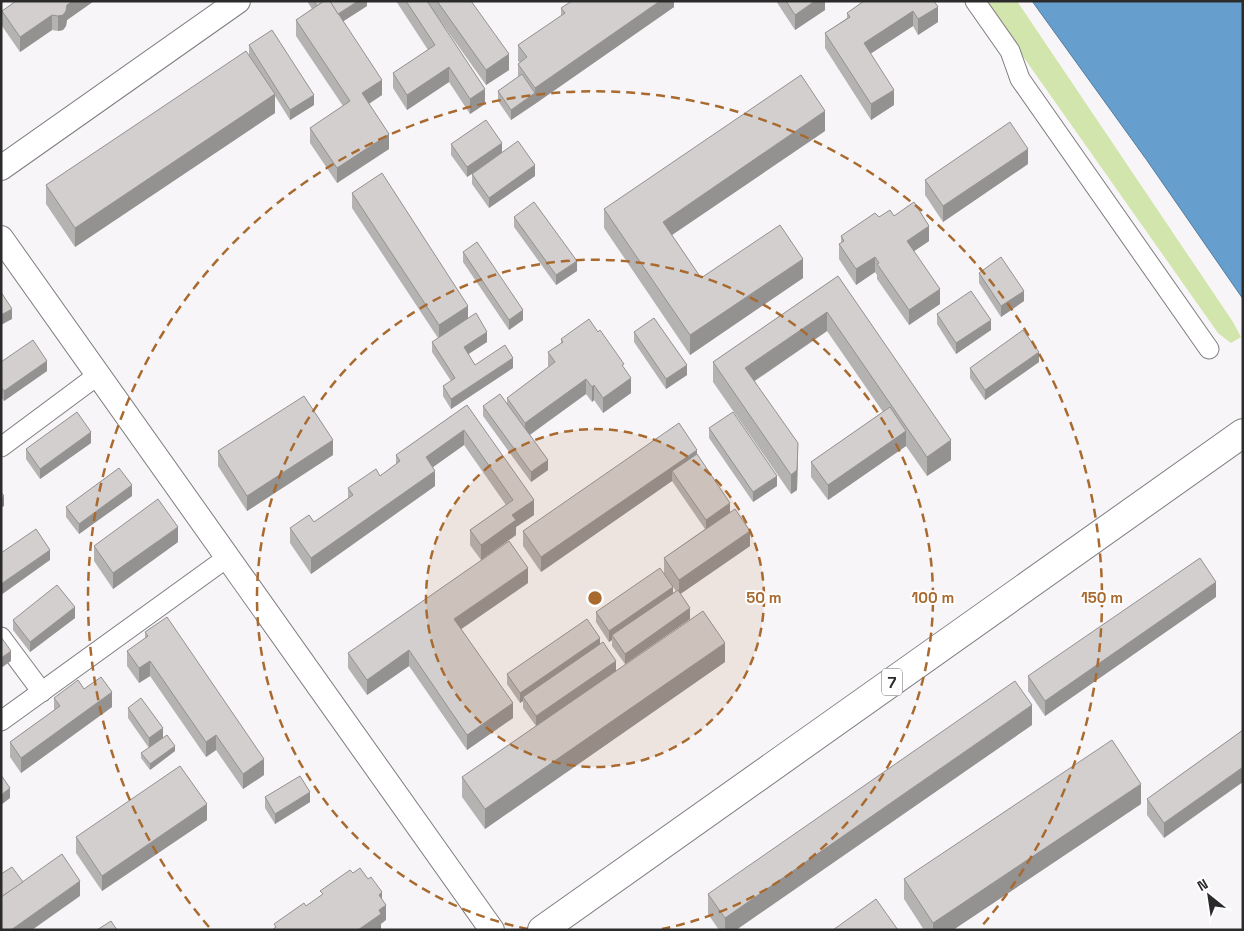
<svg xmlns="http://www.w3.org/2000/svg" width="1244" height="931" viewBox="0 0 1244 931" font-family="'Space Grotesk',sans-serif">
	<style>
		.green { fill: #d2e5ac }
		.water { fill: #669ece; stroke: #557c9d }
		.lines { fill: none; stroke-linecap: round; stroke-linejoin: round }
		.minor-casing { stroke: #7f7d80; stroke-width: 21 }
		.tertiary-casing { stroke: #7f7d80; stroke-width: 26 }
		.trunk-casing { stroke: #7f7d80; stroke-width: 30 }
		.minor { stroke: #fff; stroke-width: 19 }
		.tertiary { stroke: #fff; stroke-width: 24 }
		.trunk { stroke: #fff; stroke-width: 28 }
		.wall { fill: #b5b2b2; fill-rule: evenodd }
		.shaded-wall { fill: #949191 }
		.building { fill: #d3cfcf; stroke: #949191 }
		.ring { fill: none; stroke: #a86a2f; stroke-width: 2.5; stroke-dasharray: 9 6 }
		.labels { text-anchor: middle; stroke-width: 4; stroke-linejoin: round; paint-order: stroke }
		.shield { fill: #fff; stroke: #6b6b6b; stroke-width: 1 }
		.shield-label { font-size: 16px; font-weight: bold; fill: #2c2b2c }
		.centre { fill: #a86a2f; stroke: #fff; stroke-width: 2.5 }
		.ring-label { font-size: 15px; text-anchor: middle; font-weight: bold; fill: #a86a2f; stroke: #fff; stroke-width: 4; stroke-linejoin: round; paint-order: stroke }
	</style>
	<rect width="100%" height="100%" fill="#f7f5f8"/>
	<polygon class="green" points="984,1 1017,1 1233,322 1241,337 1231,343 1218,333"/>
	<polygon class="water" points="1032,1 1243,1 1243,299 1146,159"/>
	<g class="lines">
		<g class="minor-casing">
			<g id="minor">
				<polyline points="975,1 1010,51 1020,79 1209,349"/>
				<polyline points="1,447 98,375"/>
				<polyline points="1,637 42,692"/>
				<polyline points="1,721 228,557"/>
			</g>
		</g>
		<g class="tertiary-casing">
			<g id="tertiary">
				<polyline points="1,168 238,1"/>
				<polyline points="1,238 492,930"/>
			</g>
		</g>
		<g class="trunk-casing">
			<polyline id="trunk" points="542,930 1243,433"/>
		</g>
		<use href="#minor" class="minor"/>
		<use href="#tertiary" class="tertiary"/>
		<use href="#trunk" class="trunk"/>
	</g>
	<g class="wall">
		<polygon points="94,1 67,20 66,26 63,30 58,31 52,30 20,52 2,26 2,11"/>
		<polygon points="307,1 367,1 367,6 343,21 382,95 369,104 389,149 337,183 310,143 310,128 343,106 296,36 296,20 312,9"/>
		<polygon points="396,1 471,1 509,70 486,85 434,12 485,104 470,114 449,82 407,110 393,88 393,73 428,50"/>
		<polygon points="674,1 674,7 511,120 498,101 498,91 518,77 518,64 520,63 518,61 518,45 561,16 561,8"/>
		<polygon points="776,1 825,1 825,10 795,30"/>
		<polygon points="934,1 938,22 918,35 913,26 870,54 894,105 871,120 825,48 825,33 847,18 847,13"/>
		<polygon points="249,45 314,105 290,120 275,96 275,113 75,247 46,204 46,185 249,55"/>
		<polygon points="825,131 672,235 701,278 803,278 690,355 604,228 604,209"/>
		<polygon points="451,144 502,153 535,176 489,208 472,184 472,174 467,177 451,155"/>
		<polygon points="1028,164 943,222 925,195 925,180"/>
		<polygon points="352,193 468,318 487,342 468,354 475,365 513,368 451,409 443,396 443,386 451,381 432,352 432,342 438,338 352,208"/>
		<polygon points="894,216 929,241 914,251 940,304 909,325 877,279 877,275 875,272 856,285 839,259 839,244 841,243 841,236 879,217"/>
		<polygon points="514,217 577,271 556,285 514,227"/>
		<polygon points="463,252 523,320 509,330 463,262"/>
		<polygon points="979,273 1024,301 1001,317 979,283"/>
		<polygon points="838,276 951,460 927,476 906,446 828,500 811,477 811,462 883,412 827,331 755,381 798,463 797,490 791,494 713,382 713,362"/>
		<polygon points="937,314 991,330 956,354 937,324"/>
		<polygon points="634,332 687,375 666,389 634,342"/>
		<polygon points="561,339 624,369 631,393 603,413 594,400 592,402 586,394 530,435 548,470 531,482 483,416 483,406 507,403 507,398 548,367 548,352 561,344"/>
		<polygon points="1,362 47,371 4,401 1,397"/>
		<polygon points="1039,362 985,400 970,378 970,368"/>
		<polygon points="467,405 534,515 516,527 516,535 481,560 470,545 470,530 506,505 464,445 433,467 435,486 311,574 290,543 290,528 314,522 348,498 348,488 380,476 396,464 396,455"/>
		<polygon points="709,428 777,486 753,502 709,438"/>
		<polygon points="91,443 40,479 26,459 26,449"/>
		<polygon points="218,451 333,455 247,511 218,466"/>
		<path d="M697,454L750,546L680,594L690,619L625,664L612,646V640L609,642L596,622V612L664,573V558L705,529L672,481L541,572L523,546V531ZM673,587L676,591L673,593Z"/>
		<polygon points="132,496 79,534 66,517 66,507"/>
		<polygon points="178,542 113,589 94,561 94,546"/>
		<polygon points="528,583 461,629 513,718 467,750 409,666 367,695 348,668 348,653"/>
		<polygon points="1216,597 1045,716 1028,691 1028,676"/>
		<polygon points="75,618 30,652 13,630 13,620"/>
		<polygon points="145,632 264,775 243,789 216,750 206,757 150,676 139,683 127,666 127,651 145,638"/>
		<polygon points="600,644 616,671 725,662 485,829 462,797 462,777 536,726 523,708 523,701 520,703 507,684 507,674"/>
		<polygon points="54,698 112,707 21,773 10,757 10,742 54,710"/>
		<polygon points="128,708 163,737 175,751 150,770 141,758 141,753 149,748 128,718"/>
		<polygon points="1032,725 736,930 719,930 708,914 708,894"/>
		<polygon points="1243,730 1164,838 1147,815 1147,799"/>
		<polygon points="265,797 310,802 275,824 265,808"/>
		<polygon points="1141,804 953,930 924,930 904,899 904,879"/>
		<polygon points="207,820 102,891 76,853 76,837"/>
	</g>
	<g class="shaded-wall">
		<polygon points="72,1 94,1 67,20 66,26 63,30 58,31 58,16 67,5"/>
		<polygon points="358,1 367,1 367,6 336,26 336,16"/>
		<polygon points="660,1 674,1 674,7 535,104 535,88"/>
		<polygon points="815,1 825,1 825,10 795,30 795,15"/>
		<polygon points="938,7 938,22 918,35 918,19"/>
		<polygon points="913,11 913,26 864,58 864,43"/>
		<polygon points="52,15 52,30 20,52 20,37"/>
		<polygon points="509,54 509,70 486,85 486,70"/>
		<polygon points="449,67 449,82 407,110 407,95"/>
		<polygon points="382,80 382,95 362,108 362,93"/>
		<polygon points="485,89 485,104 470,114 470,99"/>
		<polygon points="894,90 894,105 871,120 871,104"/>
		<polygon points="535,93 535,104 511,120 511,110"/>
		<polygon points="275,94 275,113 75,247 75,228"/>
		<polygon points="314,95 314,105 290,120 290,110"/>
		<polygon points="825,111 825,131 663,241 663,222"/>
		<polygon points="389,134 389,149 337,183 337,168"/>
		<polygon points="502,143 502,153 467,177 467,167"/>
		<polygon points="1028,149 1028,164 943,222 943,206"/>
		<polygon points="535,165 535,176 489,208 489,198"/>
		<polygon points="929,226 929,241 907,256 907,241"/>
		<polygon points="875,257 875,272 856,285 856,269"/>
		<polygon points="803,259 803,278 690,355 690,335"/>
		<polygon points="577,261 577,271 556,285 556,275"/>
		<polygon points="940,289 940,304 909,325 909,310"/>
		<polygon points="1024,291 1024,301 1001,317 1001,306"/>
		<polygon points="468,306 468,321 439,340 439,325"/>
		<polygon points="12,309 12,319 1,325 1,315"/>
		<polygon points="523,310 523,320 509,330 509,320"/>
		<polygon points="827,312 827,331 745,387 745,368"/>
		<polygon points="991,320 991,330 956,354 956,343"/>
		<polygon points="487,332 487,342 464,357 464,347"/>
		<polygon points="1039,352 1039,362 985,400 985,390"/>
		<polygon points="513,358 513,368 451,409 451,399"/>
		<polygon points="47,361 47,371 4,401 4,391"/>
		<polygon points="687,365 687,375 666,389 666,379"/>
		<polygon points="631,378 631,393 603,413 603,398"/>
		<polygon points="586,379 586,394 525,438 525,423"/>
		<polygon points="594,385 594,400 592,402 592,387"/>
		<polygon points="464,430 464,445 426,472 426,457"/>
		<polygon points="906,431 906,446 828,500 828,485"/>
		<polygon points="91,432 91,443 40,479 40,469"/>
		<polygon points="333,440 333,455 247,511 247,496"/>
		<polygon points="951,440 951,460 927,476 927,457"/>
		<polygon points="798,443 797,490 791,494 791,475"/>
		<polygon points="697,450 697,465 672,471 672,481 541,572 541,557"/>
		<polygon points="548,460 548,470 531,482 531,472"/>
		<polygon points="435,471 435,486 311,574 311,558"/>
		<polygon points="777,476 777,486 753,502 753,492"/>
		<polygon points="132,485 132,496 79,534 79,524"/>
		<polygon points="4,496 4,506 1,508 1,498"/>
		<polygon points="534,500 534,515 516,527 516,535 481,560 481,545 512,515"/>
		<polygon points="730,503 730,513 706,530 706,520"/>
		<polygon points="178,527 178,542 113,589 113,573"/>
		<polygon points="750,531 750,546 679,595 679,580"/>
		<polygon points="50,550 50,560 1,595 1,584"/>
		<polygon points="528,568 528,583 454,634 454,619"/>
		<polygon points="1216,582 1216,597 1045,716 1045,701"/>
		<polygon points="673,587 673,597 612,635 612,640 609,642 609,631"/>
		<polygon points="75,607 75,618 30,652 30,642"/>
		<polygon points="690,608 690,619 625,664 625,654"/>
		<polygon points="600,638 600,648 523,697 523,701 520,703 520,693"/>
		<polygon points="725,643 725,662 485,829 485,809"/>
		<polygon points="409,650 409,666 367,695 367,680"/>
		<polygon points="11,651 11,661 1,668 1,658"/>
		<polygon points="150,661 150,676 139,683 139,668"/>
		<polygon points="616,661 616,671 536,727 536,716"/>
		<polygon points="112,692 112,707 21,773 21,758"/>
		<polygon points="513,703 513,718 467,750 467,735"/>
		<polygon points="1032,705 1032,725 736,930 725,930 725,918"/>
		<polygon points="163,728 163,739 149,748 149,738"/>
		<polygon points="216,735 216,750 206,757 206,742"/>
		<polygon points="175,746 175,751 150,770 150,764"/>
		<polygon points="264,759 264,775 243,789 243,774"/>
		<polygon points="1243,767 1243,782 1164,838 1164,823"/>
		<polygon points="1141,784 1141,804 953,930 933,930 933,923"/>
		<polygon points="10,788 10,798 1,805 1,795"/>
		<polygon points="310,792 310,802 275,824 275,814"/>
		<polygon points="207,804 207,820 102,891 102,876"/>
		<polygon points="80,881 80,896 32,930 11,930"/>
		<polygon points="382,892 382,907 379,895"/>
		<polygon points="386,905 386,920 381,924 381,929 379,930 358,930 379,910"/>
	</g>
	<g class="building">
		<polygon points="16,1 72,1 67,5 66,11 63,15 58,16 52,15 20,37 2,11"/>
		<polygon points="314,1 324,1 317,6"/>
		<polygon points="324,1 330,1 382,80 362,93 389,134 337,168 310,128 350,101 296,20"/>
		<polygon points="330,1 358,1 338,14"/>
		<polygon points="406,1 427,1 485,89 470,99 449,67 407,95 393,73 435,45"/>
		<polygon points="437,1 471,1 509,54 486,70"/>
		<polygon points="572,1 660,1 535,88 518,64 527,57 518,45 565,13 561,8"/>
		<polygon points="786,1 815,1 795,15"/>
		<polygon points="864,1 934,1 938,7 918,19 913,11 864,43 894,90 871,104 825,33 850,17 847,13"/>
		<polygon points="272,30 314,95 290,110 249,45"/>
		<polygon points="246,51 275,94 75,228 46,185"/>
		<polygon points="522,74 535,93 511,110 498,91"/>
		<polygon points="801,75 825,111 663,222 701,278 780,225 803,259 690,335 604,209"/>
		<polygon points="486,120 502,143 467,167 451,144"/>
		<polygon points="1010,122 1028,149 943,206 925,180"/>
		<polygon points="518,141 535,165 489,198 472,174"/>
		<polygon points="382,173 468,306 439,325 352,193"/>
		<polygon points="534,202 577,261 556,275 514,217"/>
		<polygon points="914,202 929,226 907,241 940,289 909,310 877,264 879,263 875,257 856,269 839,244 844,241 841,236 875,213 879,217 890,210 894,216"/>
		<polygon points="477,242 523,310 509,320 463,252"/>
		<polygon points="1001,257 1024,291 1001,306 979,273"/>
		<polygon points="838,276 951,440 927,457 827,312 745,368 798,443 797,470 791,475 713,362"/>
		<polygon points="971,291 991,320 956,343 937,314"/>
		<polygon points="1,292 12,309 1,315"/>
		<polygon points="476,313 487,332 464,347 475,365 505,345 513,358 451,399 443,386 455,378 432,342"/>
		<polygon points="654,318 687,365 666,379 634,332"/>
		<polygon points="589,319 598,332 600,330 624,364 622,365 631,378 603,398 594,385 592,387 586,379 525,423 507,398 555,362 548,352 563,342 561,339"/>
		<polygon points="1023,330 1039,352 985,390 970,368"/>
		<polygon points="33,340 47,361 4,391 1,387 1,362"/>
		<polygon points="500,394 548,460 531,472 483,406"/>
		<polygon points="304,396 333,440 247,496 218,451"/>
		<polygon points="467,405 534,500 512,515 516,520 481,545 470,530 513,500 464,430 426,457 435,471 311,558 290,528 309,515 314,522 353,495 348,488 376,469 380,476 400,461 396,455"/>
		<polygon points="890,407 906,431 828,485 811,462"/>
		<polygon points="77,412 91,432 40,469 26,449"/>
		<polygon points="733,412 777,476 753,492 709,428"/>
		<polygon points="679,423 697,450 541,557 523,531"/>
		<polygon points="697,454 730,503 706,520 672,471"/>
		<polygon points="119,468 132,485 79,524 66,507"/>
		<polygon points="1,492 4,496 1,498"/>
		<polygon points="158,499 178,527 113,573 94,546"/>
		<polygon points="735,509 750,531 679,580 664,558"/>
		<polygon points="36,529 50,550 1,584 1,553"/>
		<polygon points="509,541 528,568 454,619 513,703 467,735 409,650 367,680 348,653"/>
		<polygon points="1200,558 1216,582 1045,701 1028,676"/>
		<polygon points="660,568 673,587 609,631 596,612"/>
		<polygon points="57,585 75,607 30,642 13,620"/>
		<polygon points="678,590 690,608 625,654 612,635"/>
		<polygon points="703,611 725,643 485,809 462,777"/>
		<polygon points="167,617 264,759 243,774 216,735 206,742 150,661 139,668 127,651 148,636 145,632"/>
		<polygon points="587,619 600,638 520,693 507,674"/>
		<polygon points="1,637 11,651 1,658"/>
		<polygon points="603,642 616,661 536,716 523,697"/>
		<polygon points="101,677 112,692 21,758 10,742 60,706 54,698 78,680 84,689"/>
		<polygon points="1015,681 1032,705 725,918 708,894"/>
		<polygon points="141,698 163,728 149,738 128,708"/>
		<polygon points="1243,730 1243,767 1164,823 1147,799"/>
		<polygon points="167,735 175,746 150,764 141,753"/>
		<polygon points="1112,740 1141,784 933,923 904,879"/>
		<polygon points="180,766 207,804 102,876 76,837"/>
		<polygon points="1,775 10,788 1,795"/>
		<polygon points="300,776 310,792 275,814 265,797"/>
		<polygon points="62,854 80,881 11,930 1,930 1,897"/>
		<polygon points="12,867 23,882 1,897 1,874"/>
		<polygon points="360,868 368,879 371,877 382,892 379,895 386,905 379,910 381,914 358,930 272,930 276,927 274,924 304,903 306,906 323,894 320,891 350,870 353,873"/>
		<polygon points="876,899 898,930 833,930"/>
		<polygon points="111,921 117,930 97,930"/>
	</g>
	<circle cx="595" cy="598" r="169" fill="#a86a2f" fill-opacity=".12"/>
	<g class="ring">
		<circle cx="595" cy="598" r="169"/>
		<path d="M528 929A338 338 0 1 1 662 929"/>
		<path d="M209 927A507 507 0 1 1 981 927"/>
	</g>
	<g class="labels">
		<rect class="shield" x="882" y="668.5" width="20" height="27" rx="4"/>
		<g class="shield-label">
			<text x="892" y="688">7</text>
		</g>
	</g>
	<circle cx="595" cy="598" r="8" class="centre"/>
	<g class="ring-label">
		<text x="764" y="603">50 m</text>
		<text x="933" y="603">100 m</text>
		<text x="1102" y="603">150 m</text>
	</g>
	<rect width="1244" height="931" fill="none" stroke="#2c2b2c" stroke-width="5"/>
	<g transform="translate(1209 896) rotate(330)" stroke="#ffffff" stroke-width="4" paint-order="stroke">
	<path d="M0-4L9 19L0 12L-9 19Z" fill="#2c2b2c"/>
	<text y="-8" font-size="14" font-weight="bold" text-anchor="middle" fill="#2c2b2c">N</text>
	</g>
</svg>
